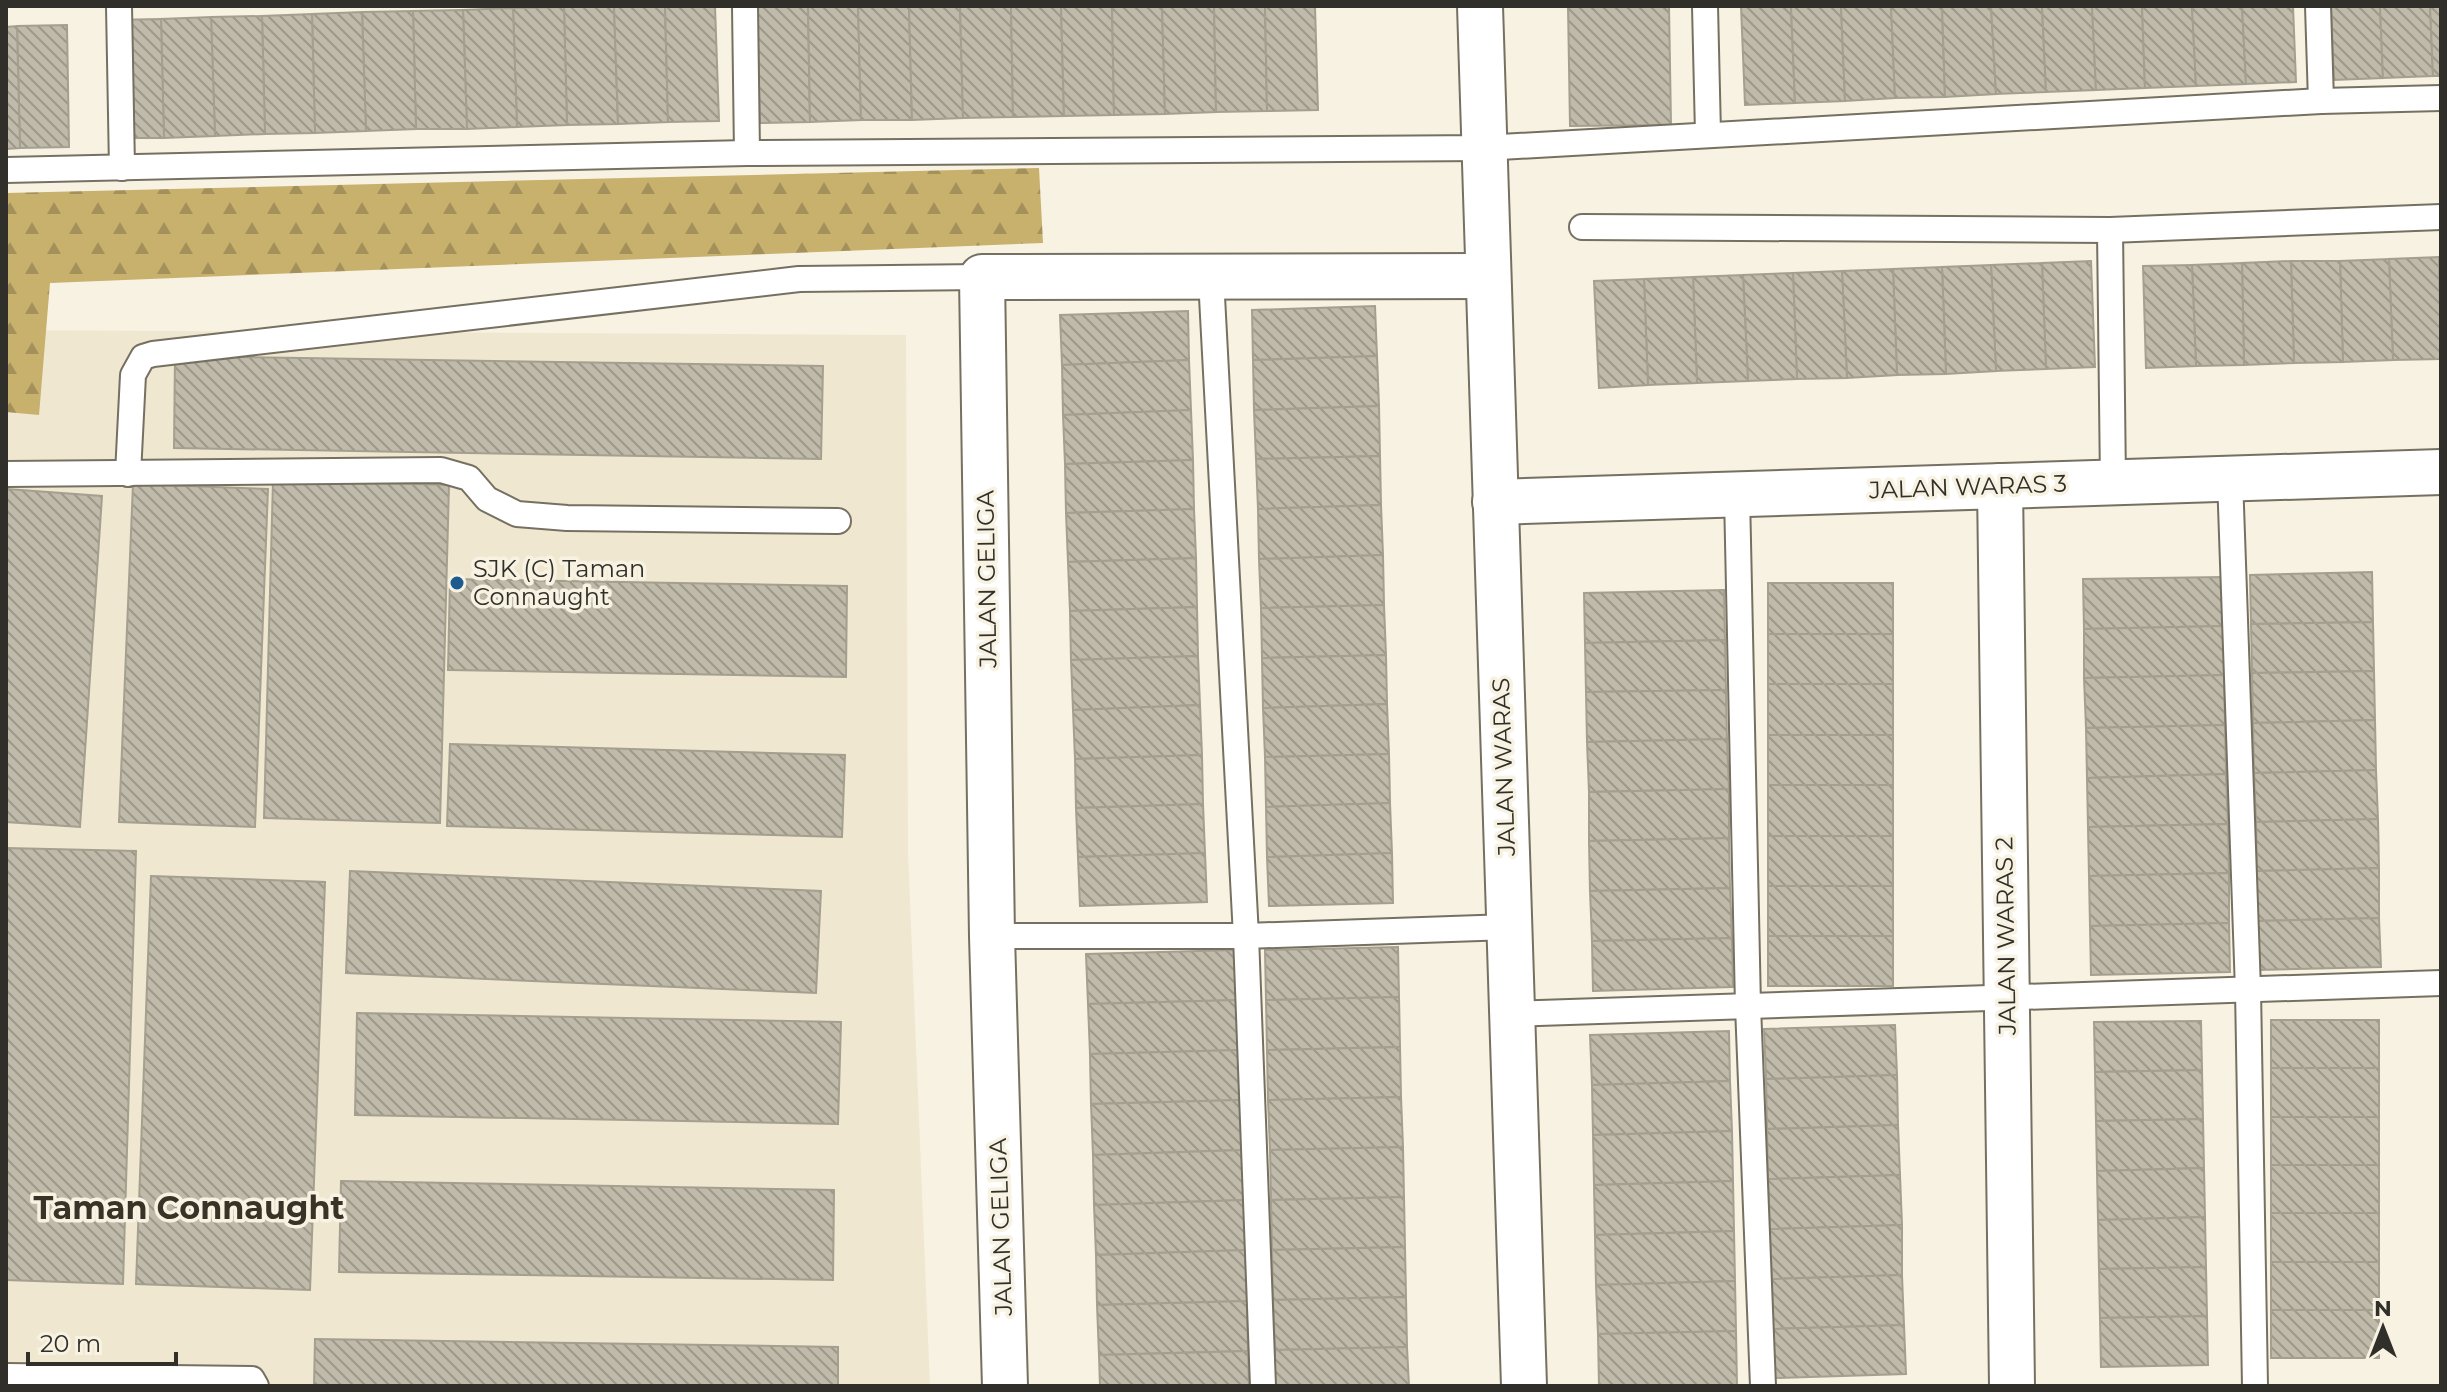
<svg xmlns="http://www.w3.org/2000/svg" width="2447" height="1392" viewBox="0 0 2447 1392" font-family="Montserrat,sans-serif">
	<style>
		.built { fill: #f0e7d0 }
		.forest { fill: url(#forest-firs) }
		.building { fill: url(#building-back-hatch); stroke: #a49f8f; stroke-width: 2 }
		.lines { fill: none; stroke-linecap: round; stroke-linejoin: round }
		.lane-casing { stroke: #767062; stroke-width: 28 }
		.street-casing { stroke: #767062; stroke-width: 48 }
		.lane { stroke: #fff; stroke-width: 24 }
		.street { stroke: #fff; stroke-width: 44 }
		.poi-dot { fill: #1d5a90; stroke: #f8f2e2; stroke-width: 3 }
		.labels { text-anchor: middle; stroke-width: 7; stroke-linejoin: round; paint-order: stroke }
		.street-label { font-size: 24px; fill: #312f29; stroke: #f8f2e2 }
		.poi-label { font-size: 24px; fill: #312f29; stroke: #f8f2e2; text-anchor: start }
		.district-label { font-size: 32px; font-weight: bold; fill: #383326; stroke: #f8f2e2 }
	</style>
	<defs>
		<pattern id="forest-firs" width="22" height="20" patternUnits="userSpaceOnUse" patternTransform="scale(2)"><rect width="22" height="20" fill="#c8b06d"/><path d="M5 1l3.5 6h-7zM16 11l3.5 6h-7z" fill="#a3905a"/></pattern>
		<pattern id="building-back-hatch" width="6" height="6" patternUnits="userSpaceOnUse" patternTransform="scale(2)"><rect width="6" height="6" fill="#bfbaaa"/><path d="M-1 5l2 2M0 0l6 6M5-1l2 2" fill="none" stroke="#9c988a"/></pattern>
	</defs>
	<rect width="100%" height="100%" fill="#f8f2e2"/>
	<polygon class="built" points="6,330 906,335 908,853 930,1386 6,1386"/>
	<polygon class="forest" points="1039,168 1043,243 50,283 39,415 6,412 6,193"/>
	<g class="building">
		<polygon points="614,6 618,124 567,125 564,7"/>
		<polygon points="614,6 665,6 668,122 618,124"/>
		<polygon points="665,6 715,6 719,121 668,122"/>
		<polygon points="757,6 808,6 810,122 760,123"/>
		<polygon points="808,6 858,6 861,120 810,122"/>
		<polygon points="858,6 909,6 912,120 861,120"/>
		<polygon points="909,6 960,6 963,118 912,120"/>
		<polygon points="960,6 1011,6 1013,117 963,118"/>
		<polygon points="1011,6 1061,6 1064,116 1013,117"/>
		<polygon points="1061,6 1112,6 1114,115 1064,116"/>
		<polygon points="1112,6 1162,6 1165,114 1114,115"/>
		<polygon points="1162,6 1214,6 1216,112 1165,114"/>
		<polygon points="1214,6 1265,6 1267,111 1216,112"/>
		<polygon points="1265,6 1315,6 1318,110 1267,111"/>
		<polygon points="1568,6 1669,6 1671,125 1570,126"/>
		<polygon points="1741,6 1791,6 1795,103 1745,105"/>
		<polygon points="1791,6 1841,6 1845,101 1795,103"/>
		<polygon points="1841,6 1891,6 1895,98 1845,101"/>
		<polygon points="1891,6 1942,6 1945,97 1895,98"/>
		<polygon points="1942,6 1991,6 1996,94 1945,97"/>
		<polygon points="1991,6 2042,6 2046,92 1996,94"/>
		<polygon points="2042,6 2092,6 2096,90 2046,92"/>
		<polygon points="2092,6 2142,6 2145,88 2096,90"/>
		<polygon points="2142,6 2192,6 2196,86 2145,88"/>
		<polygon points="2192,6 2242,6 2246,84 2196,86"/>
		<polygon points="2242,6 2293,6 2296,82 2246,84"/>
		<polygon points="2331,6 2380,6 2383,78 2334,80"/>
		<polygon points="2380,6 2430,6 2433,76 2383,78"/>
		<polygon points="2430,6 2441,6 2441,76 2433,76"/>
		<polygon points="564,7 567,125 517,127 513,8"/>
		<polygon points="513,8 517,127 467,129 463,10"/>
		<polygon points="463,10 467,129 416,129 413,11"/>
		<polygon points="413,11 416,129 366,131 362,12"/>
		<polygon points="362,12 366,131 315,133 312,14"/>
		<polygon points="312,14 315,133 265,134 262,16"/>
		<polygon points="262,16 265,134 215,136 211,17"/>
		<polygon points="211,17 215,136 164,138 161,19"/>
		<polygon points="161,19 164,138 114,138 110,20"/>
		<polygon points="67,25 69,147 20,148 17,26"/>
		<polygon points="17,26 20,148 6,149 6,27"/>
		<polygon points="2439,257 2441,257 2441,331"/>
		<polygon points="2439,257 2441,359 2393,360 2389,259"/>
		<polygon points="2389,259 2393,360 2343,362 2340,261"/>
		<polygon points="2091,261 2095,367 2046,369 2042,263"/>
		<polygon points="2291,261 2340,261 2343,362 2294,363"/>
		<polygon points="2291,261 2294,363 2244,365 2242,263"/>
		<polygon points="2042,263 2046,369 1996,371 1991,265"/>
		<polygon points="2242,263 2244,365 2196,366 2192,265"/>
		<polygon points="1991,265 1996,371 1946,374 1942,267"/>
		<polygon points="2192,265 2196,366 2146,368 2143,266"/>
		<polygon points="1942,267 1946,374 1897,375 1893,269"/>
		<polygon points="1893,269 1897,375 1847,378 1842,271"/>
		<polygon points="1842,271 1847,378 1797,379 1793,273"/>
		<polygon points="1793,273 1797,379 1748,381 1743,275"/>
		<polygon points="1743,275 1748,381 1697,383 1693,277"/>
		<polygon points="1693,277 1697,383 1648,385 1644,279"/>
		<polygon points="1644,279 1648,385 1599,388 1594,281"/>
		<polygon points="1375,306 1377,356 1253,360 1252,310"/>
		<polygon points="1188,311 1189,360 1062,365 1060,315"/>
		<polygon points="175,356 823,366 821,459 174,448"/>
		<polygon points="1377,356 1379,406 1254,410 1253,360"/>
		<polygon points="1189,360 1191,410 1063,415 1062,365"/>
		<polygon points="1379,406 1380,456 1256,459 1254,410"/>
		<polygon points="1191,410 1193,460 1065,464 1063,415"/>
		<polygon points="1380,456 1381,505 1258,509 1256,459"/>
		<polygon points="1193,460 1194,509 1066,513 1065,464"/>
		<polygon points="273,480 449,485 440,823 264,818"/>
		<polygon points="133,484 268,489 255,827 119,822"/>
		<polygon points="7,489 102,496 80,827 6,822"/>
		<polygon points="1381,505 1383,555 1259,559 1258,509"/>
		<polygon points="1194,509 1196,558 1068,562 1066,513"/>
		<polygon points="1383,555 1384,605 1261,608 1259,559"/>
		<polygon points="1196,558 1197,607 1070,611 1068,562"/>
		<polygon points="2372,572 2373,622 2251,624 2250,575"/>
		<polygon points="2223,577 2224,626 2084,629 2083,579"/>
		<polygon points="450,579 847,586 846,677 448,670"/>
		<rect x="1768" y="583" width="125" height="51"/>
		<polygon points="1724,590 1725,640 1585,643 1584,593"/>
		<polygon points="1384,605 1386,655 1262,658 1261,608"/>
		<polygon points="1197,607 1198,656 1071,660 1070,611"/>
		<polygon points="2373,622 2374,671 2252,673 2251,624"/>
		<polygon points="2224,626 2224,675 2084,678 2084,629"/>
		<rect x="1768" y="634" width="125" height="50"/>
		<polygon points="1725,640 1726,690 1586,692 1585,643"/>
		<polygon points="1386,655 1387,704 1263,708 1262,658"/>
		<polygon points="1198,656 1200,705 1073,710 1071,660"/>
		<polygon points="2374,671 2375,720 2253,723 2252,673"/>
		<polygon points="2224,675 2225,725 2086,728 2084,678"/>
		<rect x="1768" y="684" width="125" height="51"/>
		<polygon points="1726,690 1727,739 1587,742 1586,692"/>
		<polygon points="1387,704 1389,754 1265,757 1263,708"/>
		<polygon points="1200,705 1202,755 1075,759 1073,710"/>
		<polygon points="2375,720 2376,770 2254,773 2253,723"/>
		<polygon points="2225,725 2226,774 2087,778 2086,728"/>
		<rect x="1768" y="735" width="125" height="50"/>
		<polygon points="1727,739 1729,789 1589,792 1587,742"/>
		<polygon points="450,744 845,755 842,837 447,826"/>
		<polygon points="1389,754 1390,803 1266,807 1265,757"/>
		<polygon points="1202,755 1203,804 1076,808 1075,759"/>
		<polygon points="2376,770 2378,819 2256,822 2254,773"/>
		<polygon points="2226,774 2228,824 2088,827 2087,778"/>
		<rect x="1768" y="785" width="125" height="51"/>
		<polygon points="1729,789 1729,838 1589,841 1589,792"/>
		<polygon points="1390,803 1392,853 1267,857 1266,807"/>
		<polygon points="1203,804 1205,853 1078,857 1076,808"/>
		<polygon points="2378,819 2379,868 2257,871 2256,822"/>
		<polygon points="2228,824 2229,873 2089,876 2088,827"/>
		<rect x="1768" y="836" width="125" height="50"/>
		<polygon points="1729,838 1730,888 1590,891 1589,841"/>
		<polygon points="6,848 136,851 123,1284 6,1280"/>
		<polygon points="1205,853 1207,902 1080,906 1078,857"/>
		<polygon points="1392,853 1393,903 1269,906 1267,857"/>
		<polygon points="2379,868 2379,918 2257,921 2257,871"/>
		<polygon points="350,871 821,891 816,993 346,973"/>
		<polygon points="2229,873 2229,923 2090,926 2089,876"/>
		<polygon points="151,876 325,882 310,1290 136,1284"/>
		<rect x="1768" y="886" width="125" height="50"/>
		<polygon points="1730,888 1732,938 1592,941 1590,891"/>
		<polygon points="2379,918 2381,967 2259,970 2257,921"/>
		<polygon points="2229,923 2230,972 2091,975 2090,926"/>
		<rect x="1768" y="936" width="125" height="50"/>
		<polygon points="1732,938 1733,987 1593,991 1592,941"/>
		<polygon points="1398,947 1399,997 1266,1000 1265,950"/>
		<polygon points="1236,950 1238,1000 1088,1004 1086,954"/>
		<polygon points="1399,997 1400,1047 1267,1050 1266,1000"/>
		<polygon points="1238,1000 1239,1050 1090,1054 1088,1004"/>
		<polygon points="357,1013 841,1022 838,1124 355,1115"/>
		<rect x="2271" y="1020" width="108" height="48"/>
		<polygon points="2201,1021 2202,1070 2095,1072 2094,1022"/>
		<polygon points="1895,1025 1897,1075 1766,1079 1764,1029"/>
		<polygon points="1729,1031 1730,1081 1592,1085 1590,1035"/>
		<polygon points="1400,1047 1401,1097 1268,1100 1267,1050"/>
		<polygon points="1239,1050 1240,1100 1091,1104 1090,1054"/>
		<rect x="2271" y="1068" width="108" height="49"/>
		<polygon points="2202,1070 2203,1119 2096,1121 2095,1072"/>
		<polygon points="1897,1075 1898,1125 1767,1129 1766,1079"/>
		<polygon points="1730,1081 1732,1131 1593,1135 1592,1085"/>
		<polygon points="1401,1097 1403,1147 1270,1150 1268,1100"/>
		<polygon points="1240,1100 1242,1150 1093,1155 1091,1104"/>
		<rect x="2271" y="1117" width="108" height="48"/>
		<polygon points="2203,1119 2204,1168 2097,1171 2096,1121"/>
		<polygon points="1898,1125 1900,1175 1768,1179 1767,1129"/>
		<polygon points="1732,1131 1733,1181 1594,1185 1593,1135"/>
		<polygon points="1403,1147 1404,1197 1271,1200 1270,1150"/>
		<polygon points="1242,1150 1244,1200 1094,1205 1093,1155"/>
		<rect x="2271" y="1165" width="108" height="48"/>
		<polygon points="2204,1168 2205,1217 2098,1220 2097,1171"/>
		<polygon points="1900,1175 1902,1225 1770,1229 1768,1179"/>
		<polygon points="341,1181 834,1190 833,1280 339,1272"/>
		<polygon points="1733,1181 1734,1231 1595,1235 1594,1185"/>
		<polygon points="1404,1197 1405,1247 1272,1250 1271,1200"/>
		<polygon points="1244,1200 1245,1250 1096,1255 1094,1205"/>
		<rect x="2271" y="1213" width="108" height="49"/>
		<polygon points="2205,1217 2206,1267 2099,1269 2098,1220"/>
		<polygon points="1902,1225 1902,1275 1772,1279 1770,1229"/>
		<polygon points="1734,1231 1735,1281 1596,1285 1595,1235"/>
		<polygon points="1405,1247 1406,1297 1273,1300 1272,1250"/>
		<polygon points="1245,1250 1247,1301 1097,1305 1096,1255"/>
		<rect x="2271" y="1262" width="108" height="48"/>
		<polygon points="2206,1267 2207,1316 2100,1318 2099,1269"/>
		<polygon points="1902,1275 1904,1325 1773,1329 1772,1279"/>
		<polygon points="1735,1281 1736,1331 1598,1334 1596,1285"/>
		<polygon points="1406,1297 1407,1347 1275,1350 1273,1300"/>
		<polygon points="1247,1301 1248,1351 1099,1355 1097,1305"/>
		<rect x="2271" y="1310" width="108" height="48"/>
		<polygon points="2207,1316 2208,1365 2101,1367 2100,1318"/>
		<polygon points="1904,1325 1906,1374 1775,1378 1773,1329"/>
		<polygon points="1736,1331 1737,1386 1599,1386 1598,1334"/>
		<polygon points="315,1339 838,1347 838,1386 314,1386"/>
		<polygon points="1407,1347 1409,1386 1275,1386 1275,1350"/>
		<polygon points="1248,1351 1249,1386 1100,1386 1099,1355"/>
	</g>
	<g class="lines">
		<g class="lane-casing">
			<g id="lane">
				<polyline points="119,6 122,168"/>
				<polyline points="745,6 747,153"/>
				<polyline points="1705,6 1708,134"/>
				<polyline points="2318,6 2321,101"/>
				<polyline points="6,170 747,153 1483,148 2321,101 2441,98"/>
				<polyline points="1582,227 2110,230 2441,217"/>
				<polyline points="2110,230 2113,483"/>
				<polyline points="1211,278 1246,936 1263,1386"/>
				<polyline points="6,474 441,470 469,478 487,499 517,514 567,518 838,521"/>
				<polyline points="128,474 133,375 143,357 153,354 799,279 982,277"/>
				<polyline points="2230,478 2248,990 2255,1386"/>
				<polyline points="1737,495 1748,1006 1763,1386"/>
				<polyline points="992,936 1246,936 1509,927"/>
				<polyline points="1511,1014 2441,983"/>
				<polyline points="6,1376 252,1379 256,1386"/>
			</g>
		</g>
		<g class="street-casing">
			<g id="street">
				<polyline points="1480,6 1524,1386"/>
				<polyline points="2000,486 2012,1386"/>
				<polyline points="1495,502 2441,472"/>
				<polyline points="1005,1386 992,936 982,277 1487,276"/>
			</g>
		</g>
		<use href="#lane" class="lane"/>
		<use href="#street" class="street"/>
	</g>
	<circle class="poi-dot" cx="457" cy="583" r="8"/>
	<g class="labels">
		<g class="street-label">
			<text transform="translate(1968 487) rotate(-2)" y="8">JALAN WARAS 3</text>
			<text transform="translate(987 579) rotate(-91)" y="8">JALAN GELIGA</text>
			<text transform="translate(1504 767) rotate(-92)" y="8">JALAN WARAS</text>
			<text transform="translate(2006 936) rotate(-91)" y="8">JALAN WARAS 2</text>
			<text transform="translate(1001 1227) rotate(-92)" y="8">JALAN GELIGA</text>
		</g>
		<g class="poi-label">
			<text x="473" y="577">SJK (C) Taman<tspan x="473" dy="28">Connaught</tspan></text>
		</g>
		<g class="district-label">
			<text x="189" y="1219">Taman Connaught</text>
		</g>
	</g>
	<rect width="2447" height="1392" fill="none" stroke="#312f29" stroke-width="16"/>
	<g transform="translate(2383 1328)" stroke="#f8f2e2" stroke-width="6" paint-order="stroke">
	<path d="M0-6L14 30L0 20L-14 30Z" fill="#312f29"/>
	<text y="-12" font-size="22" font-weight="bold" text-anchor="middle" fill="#312f29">N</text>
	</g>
	<path d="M28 1352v12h148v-12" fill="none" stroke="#312f29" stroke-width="4"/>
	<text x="40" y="1352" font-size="24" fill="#312f29" stroke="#f8f2e2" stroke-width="6" paint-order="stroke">20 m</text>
</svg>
